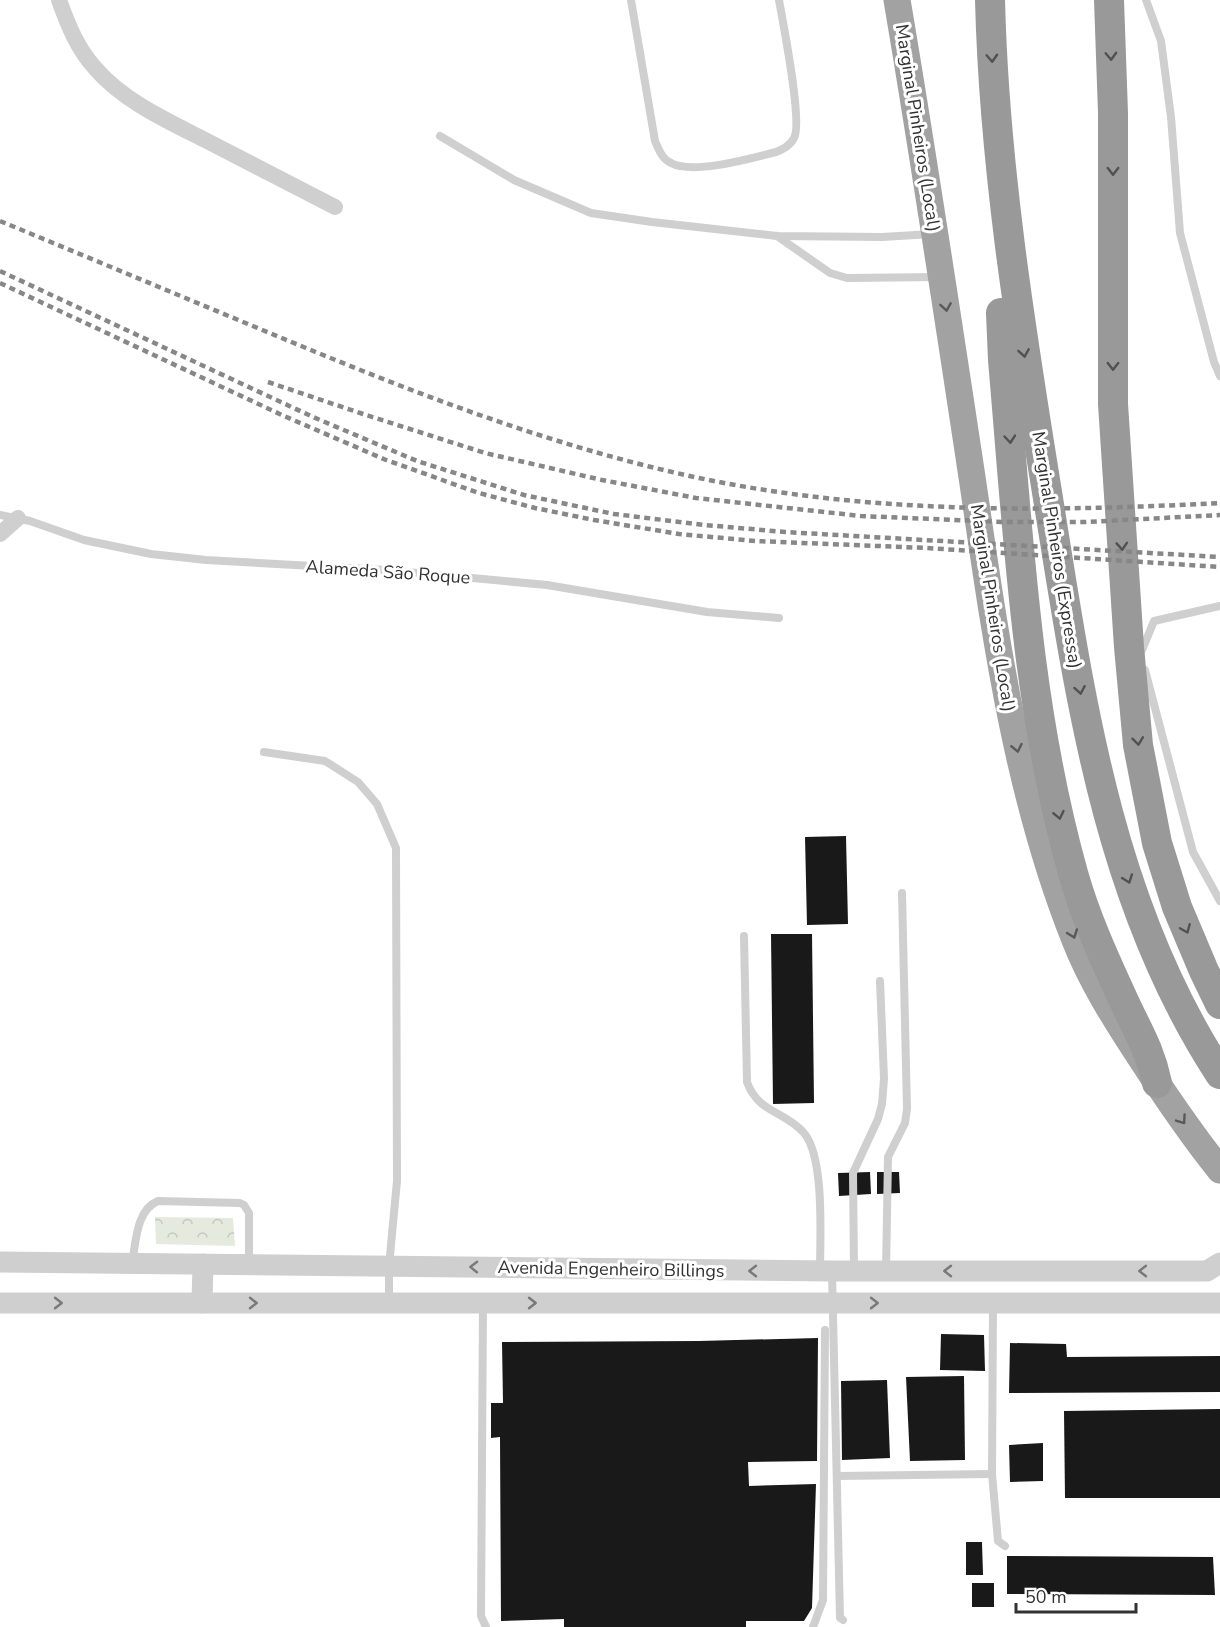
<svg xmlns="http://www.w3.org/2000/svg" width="1220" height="1627" viewBox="0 0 1220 1627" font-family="'Nunito Sans',sans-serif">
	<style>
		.forest { fill: url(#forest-crowns) }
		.building { fill: #191919 }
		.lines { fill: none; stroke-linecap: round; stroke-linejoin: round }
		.service { stroke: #cfcfcf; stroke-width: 8 }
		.minor { stroke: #cfcfcf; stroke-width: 16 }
		.tertiary { stroke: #cfcfcf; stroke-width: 21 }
		.trunk { stroke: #a2a2a2; stroke-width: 27 }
		.motorway { stroke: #999; stroke-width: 30 }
		.rail { stroke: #878787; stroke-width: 4.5; stroke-dasharray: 6 4.5; stroke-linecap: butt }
		.oneway { stroke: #515151 }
		.oneway2 { stroke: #595959 }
		.oneway3 { stroke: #797979 }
		.labels { text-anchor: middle; stroke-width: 6; stroke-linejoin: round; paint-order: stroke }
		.street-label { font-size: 18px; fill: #323232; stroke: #fff }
	</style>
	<defs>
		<pattern id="forest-crowns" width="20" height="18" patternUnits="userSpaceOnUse" patternTransform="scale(1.5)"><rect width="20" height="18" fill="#e4eade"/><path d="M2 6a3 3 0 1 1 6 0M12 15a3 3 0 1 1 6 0" fill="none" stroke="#c4c9bf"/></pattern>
	</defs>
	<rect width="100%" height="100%" fill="#fff"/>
	<polygon class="forest" points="155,1217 233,1218 235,1246 156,1244"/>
	<g class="building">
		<polygon points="846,836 848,924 807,925 805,837"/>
		<polygon points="771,934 812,934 814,1103 773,1104"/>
		<polygon points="870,1172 871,1194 839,1196 838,1173"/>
		<polygon points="877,1172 899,1172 900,1193 877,1194"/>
		<polygon points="941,1334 984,1335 985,1371 940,1370"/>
		<polygon points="818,1338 817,1461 748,1462 749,1486 816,1484 812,1608 804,1621 746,1621 746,1627 564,1627 564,1619 501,1621 500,1437 491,1438 491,1403 503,1403 502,1342 699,1341"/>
		<polygon points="1010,1343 1066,1344 1067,1357 1220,1356 1220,1392 1009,1393"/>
		<polygon points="964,1376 965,1460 910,1461 906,1377"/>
		<polygon points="887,1380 890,1458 842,1460 841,1381"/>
		<polygon points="1220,1409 1220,1498 1065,1498 1064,1411"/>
		<polygon points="1043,1443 1043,1481 1010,1482 1009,1445"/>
		<polygon points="966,1542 982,1542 983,1575 966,1575"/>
		<polygon points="1007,1556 1213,1557 1215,1595 1007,1594"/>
		<rect x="972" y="1583" width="22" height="24"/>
	</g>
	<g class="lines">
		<g class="service">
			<path d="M631,0L655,141C659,150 662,159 671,163C693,175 752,158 776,152C783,149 790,146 794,138C803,123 783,23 779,0"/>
			<polyline points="1146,0 1161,41 1171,117 1180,233 1214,362 1220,376"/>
			<polyline points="440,136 514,180 591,213 652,222 777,236 882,237 932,234"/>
			<polyline points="777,236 830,273 847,278 938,277"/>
			<polyline points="0,515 30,521 84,540 151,554 206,560 386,570 547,585 707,612 779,618"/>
			<polyline points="1140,655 1154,621 1220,606"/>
			<polyline points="1145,670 1193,852 1220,901"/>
			<polyline points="264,752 325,761 358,782 377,804 396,848 397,1181 389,1266 389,1302"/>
			<path d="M744,936L747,1082C758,1113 785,1111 804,1133C825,1158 820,1238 820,1271"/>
			<path d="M132,1263C136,1242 136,1210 158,1201L240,1203L244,1205L249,1213V1264"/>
			<polyline points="854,1271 853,1173 878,1119 882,1104 884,1079 880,981"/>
			<polyline points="886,1271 888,1157 905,1123 907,1109 902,893"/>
			<polyline points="832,1272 840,1618 843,1620"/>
			<polyline points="483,1303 481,1616 486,1627"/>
			<polyline points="993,1304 992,1474 998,1541 1005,1546"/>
			<polyline points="838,1476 992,1474"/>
			<polyline points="813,1627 823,1600 825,1330"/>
		</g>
		<g class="minor">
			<path d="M59,0C68,25 77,48 95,68C124,102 170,122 209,142C251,164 293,185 335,207"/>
			<polyline points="0,534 18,518"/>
		</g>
		<g class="tertiary">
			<polyline points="0,1262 832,1271 1207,1271 1220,1263"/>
			<polyline points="0,1303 1220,1303"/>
			<polyline points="202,1303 203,1264"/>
		</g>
		<path class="trunk" d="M897,0C924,159 948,318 972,477C995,634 1016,792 1075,940C1091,981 1114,1017 1138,1054C1164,1094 1190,1133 1220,1170"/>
		<g class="motorway">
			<path d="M990,0C994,163 1020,325 1046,486C1079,689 1105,898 1220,1074"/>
			<polyline points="1109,0 1113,113 1113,404 1129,647 1138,745 1157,843 1177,907 1204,971 1220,1004"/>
			<path d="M1001,313L1003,360C1018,532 1026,706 1073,873C1085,916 1104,958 1123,999C1137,1030 1150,1049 1157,1083"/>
		</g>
		<g class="rail">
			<path d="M0,221C102,263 204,306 306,348C435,401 563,449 699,478C871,514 1046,512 1220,503"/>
			<polyline points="0,271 313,417 417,461 524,495 614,514 705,525 785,532 1220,557"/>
			<polyline points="0,283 284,416 386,460 479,493 535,508 594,520 679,534 755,541 927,548 1220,567"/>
			<polyline points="268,382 363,414 485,453 602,480 696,498 861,516 1004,522 1086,522 1220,515"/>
		</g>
	</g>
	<defs><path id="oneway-chevron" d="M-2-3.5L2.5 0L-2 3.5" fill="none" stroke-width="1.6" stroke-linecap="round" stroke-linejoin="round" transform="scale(1.5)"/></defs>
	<g class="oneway">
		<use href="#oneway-chevron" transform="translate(1111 56) rotate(88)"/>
		<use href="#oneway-chevron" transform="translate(992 58) rotate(87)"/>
		<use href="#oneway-chevron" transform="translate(1113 171) rotate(90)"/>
		<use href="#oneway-chevron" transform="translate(1024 353) rotate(81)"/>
		<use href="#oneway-chevron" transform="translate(1113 366) rotate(90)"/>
		<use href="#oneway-chevron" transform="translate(1010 439) rotate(85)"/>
		<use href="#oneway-chevron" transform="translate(1122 546) rotate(86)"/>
		<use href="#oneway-chevron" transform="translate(1080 690) rotate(80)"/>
		<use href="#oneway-chevron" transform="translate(1138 741) rotate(83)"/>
		<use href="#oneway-chevron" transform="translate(1059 815) rotate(78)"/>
		<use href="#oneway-chevron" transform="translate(1128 879) rotate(70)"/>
		<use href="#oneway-chevron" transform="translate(1186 929) rotate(67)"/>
	</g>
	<g class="oneway2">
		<use href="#oneway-chevron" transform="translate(946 307) rotate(81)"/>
		<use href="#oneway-chevron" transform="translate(1017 748) rotate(78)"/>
		<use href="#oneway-chevron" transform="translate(1073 934) rotate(70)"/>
		<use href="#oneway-chevron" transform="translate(1182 1120) rotate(55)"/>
	</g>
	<g class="oneway3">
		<use href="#oneway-chevron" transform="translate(474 1267) rotate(-179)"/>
		<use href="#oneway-chevron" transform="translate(753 1271) rotate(-180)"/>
		<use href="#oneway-chevron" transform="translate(948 1271) rotate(180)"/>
		<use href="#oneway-chevron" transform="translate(1143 1271) rotate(180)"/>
		<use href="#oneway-chevron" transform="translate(58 1303)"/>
		<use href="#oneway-chevron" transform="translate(253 1303)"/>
		<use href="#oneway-chevron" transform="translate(532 1303)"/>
		<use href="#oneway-chevron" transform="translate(874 1303)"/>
	</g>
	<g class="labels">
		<g class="street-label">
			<text transform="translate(918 128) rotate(81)" y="6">Marginal Pinheiros (Local)</text>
			<text transform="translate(1057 550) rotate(81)" y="6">Marginal Pinheiros (Expressa)</text>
			<text transform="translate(388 572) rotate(4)" y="6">Alameda São Roque</text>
			<text transform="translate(993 608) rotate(81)" y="6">Marginal Pinheiros (Local)</text>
			<text transform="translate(611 1269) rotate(1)" y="6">Avenida Engenheiro Billings</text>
		</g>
	</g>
	<path d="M1016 1603v9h120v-9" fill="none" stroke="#323232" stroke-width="3"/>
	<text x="1025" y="1603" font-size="18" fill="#323232" stroke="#ffffff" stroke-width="4.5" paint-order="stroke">50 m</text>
</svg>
